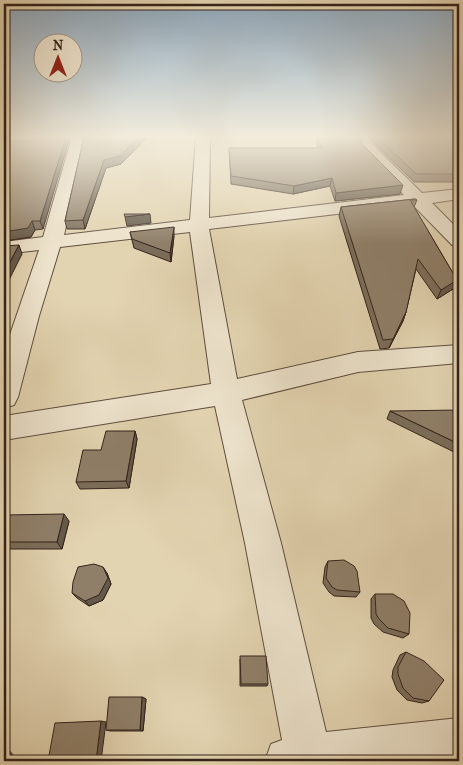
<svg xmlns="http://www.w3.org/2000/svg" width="463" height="765" viewBox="0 0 463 765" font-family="'IM FELL French Canon',serif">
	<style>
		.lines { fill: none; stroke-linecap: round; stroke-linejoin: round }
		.street-casing { stroke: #5f4e40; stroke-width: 2 }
		.street { fill: #ede3cc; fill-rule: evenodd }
		.wall { fill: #7b6d5a; stroke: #33221a }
		.shaded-wall { fill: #64594a; stroke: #33221a }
		.building { fill: #8f7f69; stroke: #33221a }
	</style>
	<rect width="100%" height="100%" fill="#e3d4b1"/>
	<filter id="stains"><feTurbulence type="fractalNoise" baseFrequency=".004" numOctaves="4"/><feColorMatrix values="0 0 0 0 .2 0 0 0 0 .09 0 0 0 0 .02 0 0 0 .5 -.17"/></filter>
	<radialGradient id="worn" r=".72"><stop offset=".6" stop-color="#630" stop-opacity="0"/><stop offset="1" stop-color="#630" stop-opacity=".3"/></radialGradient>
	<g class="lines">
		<g class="street-casing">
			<polygon id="street" points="72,137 86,137 64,235 190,220 196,137 210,137 209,218 404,195 363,151 355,137 369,137 374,146 422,193 459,189 459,199 432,203 459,230 459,247 452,245 413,205 209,229 237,379 358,352 459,345 459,363 358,372 242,400 281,543 326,732 459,718 459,761 265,761 271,744 282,740 245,543 215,406 4,440 4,416 211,384 190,232 60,247 39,316 18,397 14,405 4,408 4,352 39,250 4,254 4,242 43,237"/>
		</g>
		<use href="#street" class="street"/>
	</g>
	<g class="wall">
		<polygon points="84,137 148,137 121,164 106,168 85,229 67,229 65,221"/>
		<polygon points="317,137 359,137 363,145 400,194 335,201 330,186 293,194 231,184 229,148 318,148 316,141"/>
		<polygon points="371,137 459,137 459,182 414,182 376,145"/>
		<polygon points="4,141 30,141 43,229 35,230 31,237 4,241"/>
		<polygon points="415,199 417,200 414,207 457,280 453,289 437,299 416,269 406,312 403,321 389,348 380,349 339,216 341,207"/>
		<polygon points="130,232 174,236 171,262 134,248"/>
		<polygon points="390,411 459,444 454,452 387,419"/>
		<polygon points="135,431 137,439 129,488 80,489 76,482 101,450"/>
		<polygon points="4,515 69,521 62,549 4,549"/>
		<polygon points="328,561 360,592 356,597 334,596 329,592 323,583 325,567"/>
		<polygon points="107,573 111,584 103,600 89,606 77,598 72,593"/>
		<polygon points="375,594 409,634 403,638 383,632 374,624 371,618 371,599"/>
		<polygon points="406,652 429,701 422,703 407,700 397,690 392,677 393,670 400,655"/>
		<polygon points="240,659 268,684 267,686 240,686"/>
		<polygon points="142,697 146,699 143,731 110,731 106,730"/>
	</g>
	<g class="shaded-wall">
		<polygon points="66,137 70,137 43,229 40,221"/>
		<polygon points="139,137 148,137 121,164 106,168 85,229 83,220 104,160"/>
		<polygon points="332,178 330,186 293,194 294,186"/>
		<polygon points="403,185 400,194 335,201 336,193"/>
		<polygon points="150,214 151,223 127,226 125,217"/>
		<polygon points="32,221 35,230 31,237 4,241 4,232"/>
		<polygon points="174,227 174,236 171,262 170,253"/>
		<polygon points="19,245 22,254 4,290 4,273"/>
		<polygon points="457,280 453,289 437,299 441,290"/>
		<polygon points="406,312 403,321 389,348 393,339"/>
		<polygon points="135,431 137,439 129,488 126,481"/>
		<polygon points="64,514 69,521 62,549 57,542"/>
		<polygon points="103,567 107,573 111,584 103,600 89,606 85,601"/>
		<polygon points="142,697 146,699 143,731 140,730"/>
		<polygon points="101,721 106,722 101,761 96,761"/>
		<polygon points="4,744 18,761 9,761 4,754"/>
	</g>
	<g class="building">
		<polygon points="32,137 66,137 40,221 32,221 28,228 4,232 4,141 30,141"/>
		<polygon points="84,137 139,137 120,156 104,160 83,220 65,221"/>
		<polygon points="318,137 359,137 363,145 403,185 336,193 332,178 294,186 231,176 229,148 322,148"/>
		<polygon points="377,137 459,137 459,174 416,174"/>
		<polygon points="415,199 417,200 410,200 457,280 441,290 418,259 406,312 393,339 383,340 341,207"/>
		<polygon points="124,214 150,214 125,217"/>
		<polygon points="174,227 170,253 132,239 130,232"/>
		<polygon points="19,245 4,273 4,246"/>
		<polygon points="459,410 459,444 390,411"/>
		<polygon points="106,431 135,431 126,481 76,482 83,450 101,450"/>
		<polygon points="64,514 57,542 4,542 4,515"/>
		<polygon points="344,560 354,566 357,571 360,592 337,590 332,587 326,578 328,561"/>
		<polygon points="94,564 103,567 108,578 99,595 85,601 72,593 73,582 78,567"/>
		<polygon points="375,594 393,594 404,601 410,613 409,634 388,628 379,619 376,614"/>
		<polygon points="406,652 424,661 444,680 429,701 413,698 403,688 398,674 398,667"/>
		<polygon points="240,656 266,656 268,684 241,684"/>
		<polygon points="109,697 142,697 140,730 106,730"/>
		<polygon points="101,721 96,761 48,761 55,723"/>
		<polygon points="4,754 9,761 4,761"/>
	</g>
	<linearGradient id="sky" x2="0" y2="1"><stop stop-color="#8ea8be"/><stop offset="0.56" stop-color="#f2ecdc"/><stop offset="1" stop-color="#f2ecdc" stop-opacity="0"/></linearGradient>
	<rect width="463" height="244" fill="url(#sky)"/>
	<rect width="463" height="765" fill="none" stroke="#e3d4b1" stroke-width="20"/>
	<rect x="5" y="5" width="453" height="755" fill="none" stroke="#33221a" stroke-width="2.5"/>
	<rect x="10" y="10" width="443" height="745" fill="none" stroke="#33221a"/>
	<g transform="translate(58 58)"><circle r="24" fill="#ede3cc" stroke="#a39685"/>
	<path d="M0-4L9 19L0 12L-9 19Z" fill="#8f2418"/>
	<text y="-8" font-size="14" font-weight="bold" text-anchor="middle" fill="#33221a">N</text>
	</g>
	<rect width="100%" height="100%" filter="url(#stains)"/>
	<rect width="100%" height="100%" fill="url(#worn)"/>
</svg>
